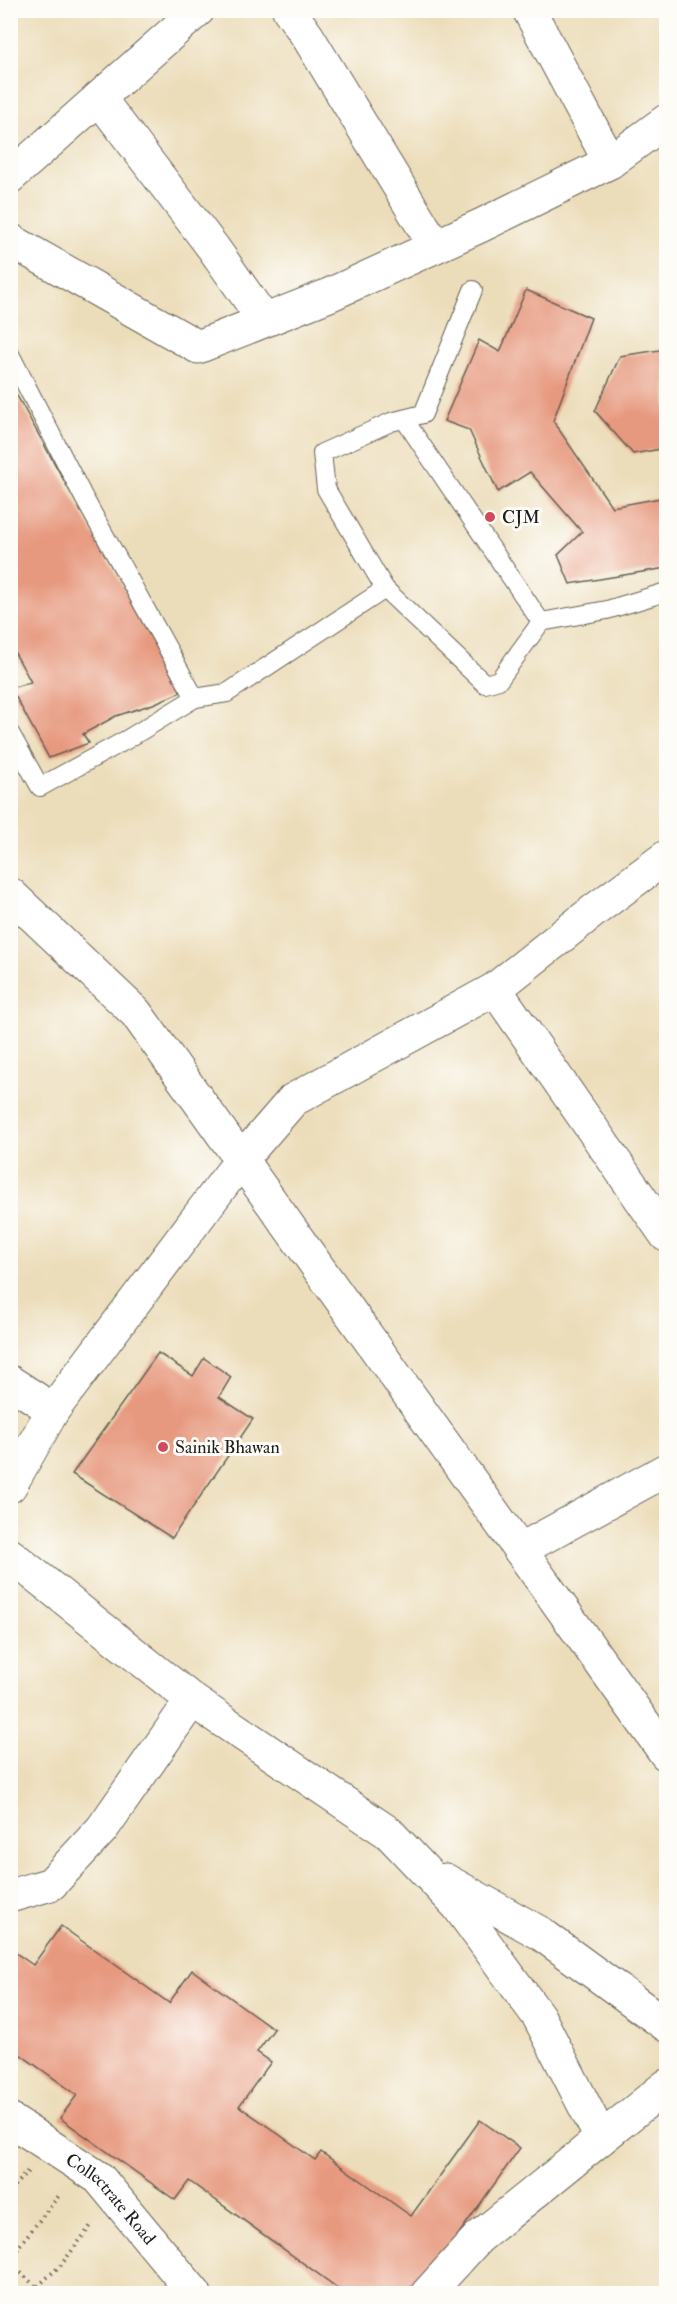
<svg xmlns="http://www.w3.org/2000/svg" width="677" height="2304" viewBox="0 0 677 2304" font-family="'IM FELL Double Pica',serif">
	<style>
		.building { fill: #e7997f }
		.lines { fill: none; stroke-linecap: round; stroke-linejoin: round }
		.service-casing { stroke: #656053; stroke-width: 20 }
		.minor-casing { stroke: #656053; stroke-width: 35 }
		.tertiary-casing { stroke: #656053; stroke-width: 35 }
		.path { stroke: #656053; stroke-width: 4; stroke-dasharray: 1.5 4.5; stroke-linecap: butt }
		.service { stroke: #fff; stroke-width: 18 }
		.minor { stroke: #fff; stroke-width: 33 }
		.tertiary { stroke: #fff; stroke-width: 33 }
		.poi-dot { fill: #d1495b; stroke: #fdfcf7; stroke-width: 2 }
		.labels { text-anchor: middle; stroke-width: 6; stroke-linejoin: round; paint-order: stroke }
		.poi-label { font-size: 18px; fill: #1c1c1c; stroke: #fdfcf7; text-anchor: start }
		.street-label { font-size: 18px; fill: #1c1c1c; stroke: #fdfcf7 }
	</style>
	<rect width="100%" height="100%" fill="#fdfcf7"/>
	<filter id="ink" filterUnits="userSpaceOnUse"><feTurbulence type="fractalNoise" baseFrequency=".0167" numOctaves="2"/><feDisplacementMap in="SourceGraphic" scale="12" xChannelSelector="R" yChannelSelector="G"/><feConvolveMatrix kernelMatrix="1 2 1 2 8 2 1 2 1" color-interpolation-filters="sRGB"/></filter>
	<filter id="wash" filterUnits="userSpaceOnUse"><feTurbulence type="fractalNoise" baseFrequency=".008" numOctaves="4" result="noise"/><feDisplacementMap in="SourceGraphic" scale="24" xChannelSelector="R" yChannelSelector="G"/><feGaussianBlur stdDeviation="1.35" result="paint"/><feColorMatrix in="noise" values="0 0 0 0 0 0 0 0 0 0 0 0 0 0 0 0 0 1.4 0 .05"/><feComposite in="paint" operator="in"/></filter>
	<g filter="url(#wash)">
		<rect width="100%" height="100%" fill="#ecddba"/>
		<g id="blocks">
			<g class="building">
				<polygon points="526,290 591,318 553,421 612,507 666,497 666,568 570,584 558,555 582,532 530,472 498,492 469,430 444,421 479,340 500,352"/>
				<polygon points="666,349 666,448 633,454 595,411 620,356"/>
				<polygon points="10,383 181,692 153,704 116,716 83,734 89,743 49,758 11,688 31,682 10,644"/>
				<polygon points="158,1353 193,1376 204,1358 231,1377 219,1397 253,1419 172,1538 72,1474"/>
				<polygon points="61,1926 169,2003 192,1970 274,2029 257,2052 271,2062 239,2106 315,2160 321,2152 411,2216 480,2120 520,2148 416,2294 346,2294 189,2181 175,2200 60,2118 77,2095 10,2047 10,1949 33,1965"/>
			</g>
		</g>
	</g>
	<g filter="url(#ink)">
		<use href="#blocks" fill-opacity="0" stroke="#656053" stroke-width="1.5"/>
		<g class="lines">
			<g class="service-casing">
				<g id="service">
					<polyline points="10,354 84,498 195,698 126,740 40,787 10,733"/>
					<polyline points="385,589 485,684 499,680 541,622 404,419"/>
					<polyline points="541,622 607,610 666,592"/>
					<polyline points="195,698 227,693 385,589 326,489 322,453 391,422 423,414 473,290"/>
				</g>
			</g>
			<g class="minor-casing">
				<g id="minor">
					<polyline points="289,10 308,37 435,246"/>
					<polyline points="529,10 610,162"/>
					<polyline points="99,98 214,249 264,320"/>
					<polyline points="10,177 198,10"/>
					<polyline points="10,240 198,347 329,295 482,225 610,162 666,121"/>
					<polyline points="495,989 666,1235"/>
					<polyline points="10,1382 53,1410"/>
					<polyline points="10,1486 53,1410 241,1160 293,1100 495,989 596,909 666,857"/>
					<polyline points="520,1550 666,1470"/>
					<polyline points="10,1555 192,1700 389,1833 458,1906 539,2017 601,2138"/>
					<polyline points="445,1880 540,1933 666,2025"/>
					<polyline points="10,1896 51,1884 102,1829 192,1700"/>
					<path id="s1" d="M10,2120L99,2178L195,2294"/>
					<polyline points="427,2294 478,2238 666,2086"/>
				</g>
			</g>
			<g class="tertiary-casing">
				<polyline id="tertiary" points="10,894 136,1013 666,1754"/>
			</g>
			<g class="path">
				<polyline points="10,2190 28,2171"/>
				<polyline points="10,2239 19,2246"/>
				<polyline points="29,2294 61,2265 93,2223"/>
				<polyline points="44,2294 11,2264 19,2246 61,2193"/>
			</g>
			<use href="#service" class="service"/>
			<use href="#minor" class="minor"/>
			<use href="#tertiary" class="tertiary"/>
		</g>
	</g>
	<g class="poi-dot">
		<circle cx="490" cy="517" r="6"/>
		<circle cx="163" cy="1447" r="6"/>
	</g>
	<g class="labels">
		<g class="poi-label">
			<text x="502" y="523">CJM</text>
			<text x="175" y="1453">Sainik Bhawan</text>
		</g>
		<g class="street-label">
			<text dy="6" stroke="none"><textPath href="#s1" startOffset="129">Collectrate Road</textPath></text>
		</g>
	</g>
	<rect width="677" height="2304" fill="none" stroke="#fdfcf7" stroke-width="36"/>
</svg>
